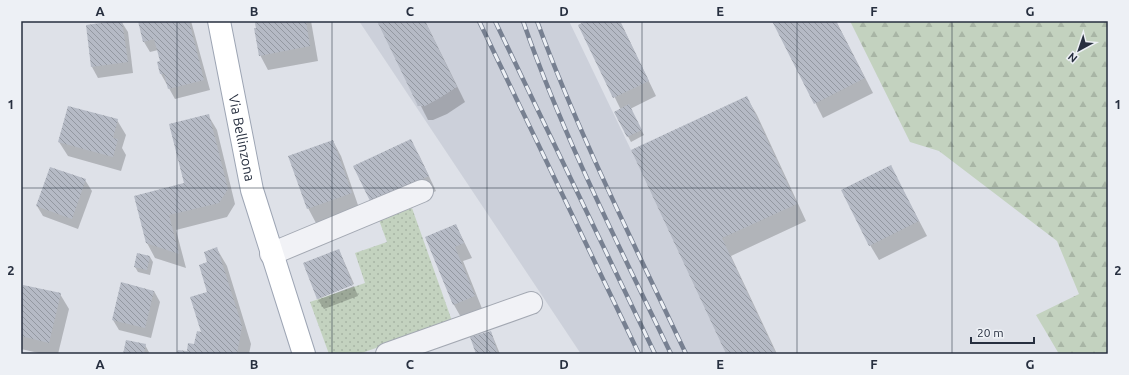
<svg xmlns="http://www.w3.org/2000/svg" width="1129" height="375" viewBox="0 0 1129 375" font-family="Ubuntu,sans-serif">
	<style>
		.built { fill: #ccd0da }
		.forest { fill: url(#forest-firs) }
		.park { fill: url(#park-dots) }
		.shadow { fill: #0003 }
		.building { fill: url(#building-back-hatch) }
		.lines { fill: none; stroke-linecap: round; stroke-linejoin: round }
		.minor-casing { stroke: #a3a8b2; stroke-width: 24 }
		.major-casing { stroke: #9da5b4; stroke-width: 24 }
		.minor { stroke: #f1f2f6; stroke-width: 22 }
		.major { stroke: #fff; stroke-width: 22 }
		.rail-casing { stroke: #778091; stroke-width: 4.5 }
		.rail { stroke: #edf0f5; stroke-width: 3; stroke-dasharray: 9; stroke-linecap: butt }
		.grid { fill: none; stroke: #272f3f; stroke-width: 1; stroke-opacity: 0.55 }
		.labels { text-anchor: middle; stroke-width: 3; stroke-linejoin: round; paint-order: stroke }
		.street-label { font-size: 14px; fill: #272f3f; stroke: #edf0f5 }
		.neatline { fill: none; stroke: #272f3f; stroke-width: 1.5 }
		.grid-label { font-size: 13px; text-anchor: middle; font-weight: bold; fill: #272f3f }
	</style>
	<defs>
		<pattern id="forest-firs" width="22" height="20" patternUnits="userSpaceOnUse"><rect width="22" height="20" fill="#c3d2bf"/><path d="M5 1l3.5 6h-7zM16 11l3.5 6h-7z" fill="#a8b5a5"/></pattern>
		<pattern id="park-dots" width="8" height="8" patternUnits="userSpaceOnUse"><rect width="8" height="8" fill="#c3d2bf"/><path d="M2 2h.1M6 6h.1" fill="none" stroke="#a8b5a5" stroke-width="1.8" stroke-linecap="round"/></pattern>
		<pattern id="building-back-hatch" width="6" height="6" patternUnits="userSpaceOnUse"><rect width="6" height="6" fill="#b5bac5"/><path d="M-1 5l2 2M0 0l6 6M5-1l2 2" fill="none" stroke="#9398a1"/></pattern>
	</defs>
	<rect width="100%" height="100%" fill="#dee1e8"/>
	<polygon class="built" points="359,21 569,21 631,150 726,354 581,354"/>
	<polygon class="forest" points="850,21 1108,21 1108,354 1059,354 1036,315 1079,294 1057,241 939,151 910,142"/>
	<polygon class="park" points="412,208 452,321 359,354 329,354 310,302 365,283 355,253 387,242 379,220"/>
	<g class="shadow">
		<polygon points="121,21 128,32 133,73 98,78 92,67 87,26"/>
		<polygon points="139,21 191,21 210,90 175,99 161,74 158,62 161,61 158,50 150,52 144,42"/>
		<polygon points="255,21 311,21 318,61 268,70 260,55"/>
		<polygon points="378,21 425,21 465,102 447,114 433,120 428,120"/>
		<polygon points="588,21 620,21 656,96 630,109 644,135 631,142 615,113 621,110 579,25"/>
		<polygon points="774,21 836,21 873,93 823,118"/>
		<polygon points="747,98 757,115 806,221 731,256 777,354 727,354 633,150"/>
		<polygon points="208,115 217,130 235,204 227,217 176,230 186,268 155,258 147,243 186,184"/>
		<polygon points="117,120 126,135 122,148 126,155 121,171 68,156 59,142"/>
		<polygon points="333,141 341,156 359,208 316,223 308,208"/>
		<polygon points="419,155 436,191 381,217"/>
		<polygon points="891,167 927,236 879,260 870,245"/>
		<polygon points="85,180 92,191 78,229 43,216 37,206"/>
		<polygon points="456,225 472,258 463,261 483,311 462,319 454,305 426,237"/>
		<polygon points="217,249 227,266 251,344 249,354 178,354 187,353 195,345 202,333 209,293 208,263"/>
		<polygon points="339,250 354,284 318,299 304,263"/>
		<polygon points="150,257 153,262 150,275 138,272 135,267"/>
		<polygon points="354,286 358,296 324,309 318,300"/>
		<polygon points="154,291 160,302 151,338 119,330 113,320"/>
		<polygon points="60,294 69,309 58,354 43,354 21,349 21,299"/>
		<polygon points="491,332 500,354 477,354"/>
		<polygon points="145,345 150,354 124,354"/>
	</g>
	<g class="building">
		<polygon points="115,21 122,21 128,62 91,67 86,25"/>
		<polygon points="138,21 189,21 204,80 168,89 164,74 160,74 157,62 160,61 154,39 143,42"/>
		<polygon points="255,21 306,21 310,46 259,56 254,28 256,28"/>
		<polygon points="377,21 425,21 457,87 438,99 425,106 418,106"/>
		<polygon points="586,21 620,21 649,81 613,98 578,25"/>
		<polygon points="772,21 836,21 865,78 814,104"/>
		<polygon points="747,96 797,204 722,238 776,354 726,354 631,150"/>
		<polygon points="629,104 642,130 627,137 614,112"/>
		<polygon points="68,106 118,119 113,138 118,139 113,157 58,142"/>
		<polygon points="209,114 228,189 219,203 169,215 179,254 146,243 134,196 184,183 169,124"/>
		<polygon points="411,139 429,176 371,203 353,166"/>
		<polygon points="333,140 352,193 307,209 288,156"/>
		<polygon points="891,165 919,221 869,246 841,190"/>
		<polygon points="50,167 86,179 72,219 36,206"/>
		<polygon points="456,224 464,243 455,247 475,296 453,305 425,237"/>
		<polygon points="217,247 242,326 237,354 177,354 178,350 187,351 188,343 194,344 197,331 201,332 190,297 207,292 199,265 207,262 204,252"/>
		<polygon points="339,249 353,285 317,299 303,263"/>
		<polygon points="137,253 150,256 147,270 134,267"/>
		<polygon points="121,282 154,291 145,328 112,320"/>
		<polygon points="23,285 61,293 49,343 21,336 21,295"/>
		<polygon points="491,331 498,354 476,354 470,337"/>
		<polygon points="126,340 146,344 144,354 123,354"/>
	</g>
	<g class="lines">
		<g class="minor-casing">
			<g id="minor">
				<polyline points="271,254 422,191"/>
				<polyline points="387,354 531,303"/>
			</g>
		</g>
		<g class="major-casing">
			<g id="major">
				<path id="s1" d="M219,21L252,190L304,354"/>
			</g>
		</g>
		<use href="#minor" class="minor"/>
		<use href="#major" class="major"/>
		<g class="rail-casing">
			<g id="rail">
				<polyline points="479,21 639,354"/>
				<polyline points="495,21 655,354"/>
				<path d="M523,21C563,136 618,244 671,354"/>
				<path d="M537,21C579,135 634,244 686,354"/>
			</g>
		</g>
		<use href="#rail" class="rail"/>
	</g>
	<path class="grid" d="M177,21V354M332,21V354M487,21V354M642,21V354M797,21V354M952,21V354M21,188H1108"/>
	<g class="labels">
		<g class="street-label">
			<text dy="5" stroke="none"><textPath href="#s1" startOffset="119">Via Bellinzona</textPath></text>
		</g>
	</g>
	<rect width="1129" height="375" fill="none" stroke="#edf0f5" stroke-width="44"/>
	<g transform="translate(1079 50) rotate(220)" stroke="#edf0f5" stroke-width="3" paint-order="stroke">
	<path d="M0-3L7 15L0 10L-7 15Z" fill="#272f3f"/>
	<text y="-6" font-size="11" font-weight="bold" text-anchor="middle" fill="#272f3f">N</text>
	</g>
	<path d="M971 337v6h63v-6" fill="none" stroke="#272f3f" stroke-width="2"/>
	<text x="977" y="337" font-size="12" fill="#272f3f" stroke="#edf0f5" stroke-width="3" paint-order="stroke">20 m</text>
	<rect x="22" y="22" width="1085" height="331" class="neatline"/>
	<g class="grid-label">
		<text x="100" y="16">A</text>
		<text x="254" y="16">B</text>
		<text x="410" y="16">C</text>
		<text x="564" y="16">D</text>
		<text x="720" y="16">E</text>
		<text x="874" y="16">F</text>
		<text x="1030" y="16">G</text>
		<text x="11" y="109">1</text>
		<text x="1118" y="109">1</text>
		<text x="11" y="275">2</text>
		<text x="1118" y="275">2</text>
		<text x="100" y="369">A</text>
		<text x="254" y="369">B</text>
		<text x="410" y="369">C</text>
		<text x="564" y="369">D</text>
		<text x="720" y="369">E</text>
		<text x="874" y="369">F</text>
		<text x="1030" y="369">G</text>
	</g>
</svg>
